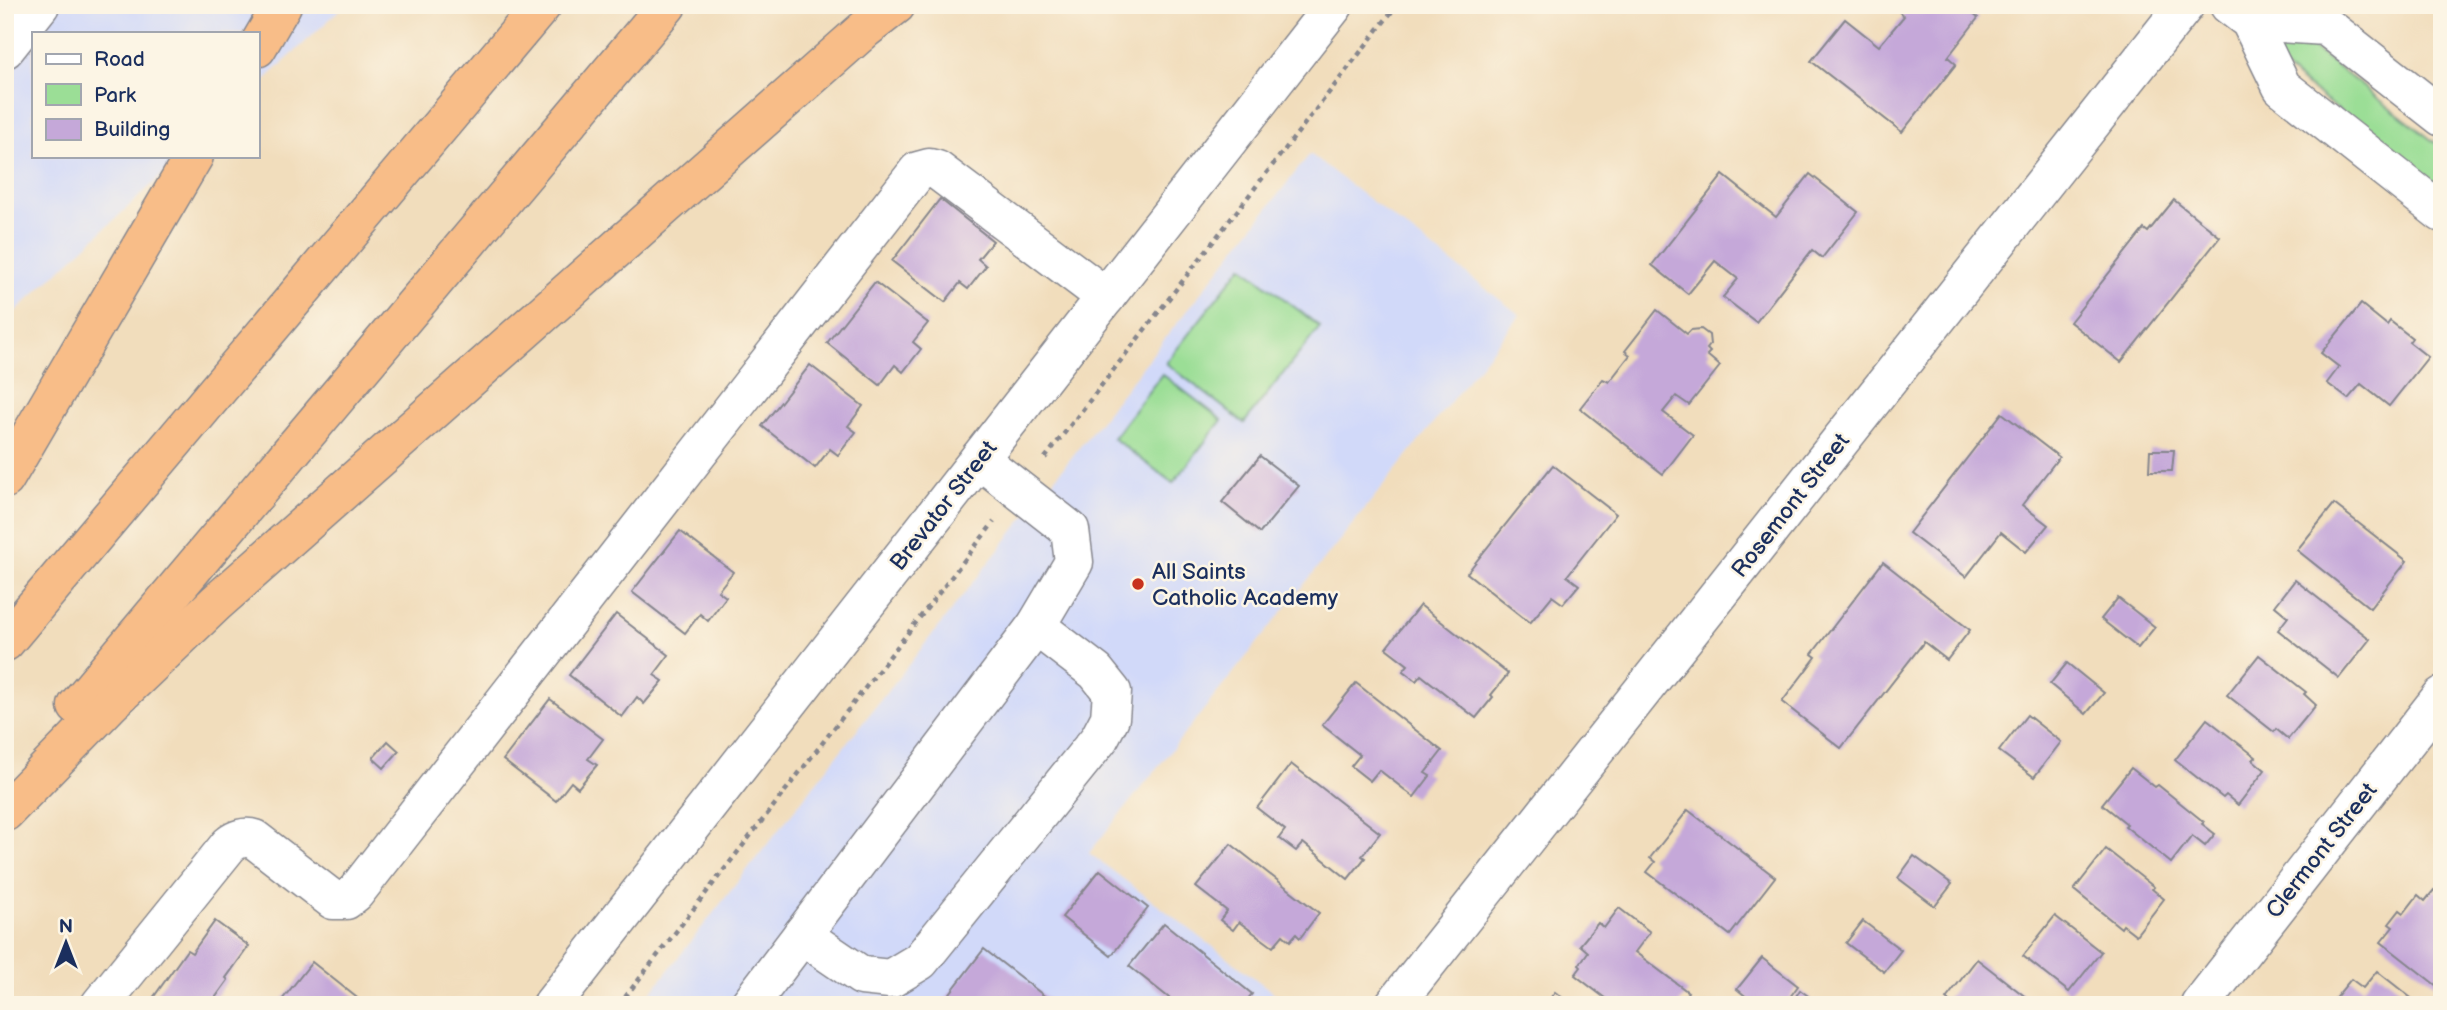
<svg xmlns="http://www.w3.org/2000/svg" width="2447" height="1010" viewBox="0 0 2447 1010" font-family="'Balsamiq Sans',sans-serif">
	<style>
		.built { fill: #d1d9f9 }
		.green { fill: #9bde96; stroke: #5b867a; stroke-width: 2 }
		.building { fill: #c5a8d9 }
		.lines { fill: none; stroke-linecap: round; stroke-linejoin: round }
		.minor-casing { stroke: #86868d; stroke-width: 41 }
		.highway-casing { stroke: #86868d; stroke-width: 41 }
		.path { stroke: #86868d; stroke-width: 4.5; stroke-dasharray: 5 5; stroke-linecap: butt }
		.minor { stroke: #fff; stroke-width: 38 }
		.highway { stroke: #f8bd88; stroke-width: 38 }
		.poi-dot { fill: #c8321e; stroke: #fcf5e5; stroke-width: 2.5 }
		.labels { text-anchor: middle; stroke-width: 5; stroke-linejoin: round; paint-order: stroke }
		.street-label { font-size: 23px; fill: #1b2f5e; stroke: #fcf5e5 }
		.poi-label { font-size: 23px; fill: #1b2f5e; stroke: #fcf5e5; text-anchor: start }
	</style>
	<rect width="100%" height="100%" fill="#fcf5e5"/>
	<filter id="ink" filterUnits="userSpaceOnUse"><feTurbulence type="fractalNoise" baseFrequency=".0143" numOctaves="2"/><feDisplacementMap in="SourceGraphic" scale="14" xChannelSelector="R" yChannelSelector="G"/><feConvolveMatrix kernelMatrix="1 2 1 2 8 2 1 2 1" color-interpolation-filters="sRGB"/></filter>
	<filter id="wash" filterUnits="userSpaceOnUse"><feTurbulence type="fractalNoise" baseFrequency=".00686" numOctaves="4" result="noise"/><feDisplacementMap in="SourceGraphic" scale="28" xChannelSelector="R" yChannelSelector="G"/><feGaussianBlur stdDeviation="1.57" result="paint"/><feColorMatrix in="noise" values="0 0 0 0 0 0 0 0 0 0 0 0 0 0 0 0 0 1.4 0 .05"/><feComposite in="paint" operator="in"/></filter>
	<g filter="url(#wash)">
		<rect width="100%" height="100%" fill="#f1ddbc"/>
		<g class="built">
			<polygon points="5,5 345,5 257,87 257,33 33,33 33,156 183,156 5,321"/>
			<polygon points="1310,154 1520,315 1089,853 1290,1005 641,1005"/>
		</g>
		<g class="green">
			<polygon points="2286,37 2300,38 2442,148 2442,191 2279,64 2279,44"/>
			<polygon points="1242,266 1320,327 1244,423 1166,363"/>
			<polygon points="1162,374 1222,420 1173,483 1113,438"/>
		</g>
		<g id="blocks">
			<g class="building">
				<polygon points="1891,5 1962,5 1978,18 1948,57 1956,64 1902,132 1811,61 1845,19 1879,46 1904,16"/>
				<polygon points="1810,174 1858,212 1822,258 1812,250 1756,322 1723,297 1738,279 1715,261 1688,294 1652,265 1723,175 1776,217"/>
				<polygon points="940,199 993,241 978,259 986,266 968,289 960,283 945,302 892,261"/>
				<polygon points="2174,200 2220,237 2121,362 2070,322 2144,229 2148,232"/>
				<polygon points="875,282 928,323 913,342 921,349 903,372 895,365 880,385 827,343"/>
				<polygon points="2361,304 2387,325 2390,321 2412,338 2409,342 2428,357 2389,406 2361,384 2348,399 2327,383 2339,367 2321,353"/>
				<polygon points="1657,310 1687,334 1691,330 1701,329 1709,335 1710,345 1707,349 1710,352 1707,355 1720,366 1689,405 1676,396 1663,412 1693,435 1663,474 1580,408 1603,379 1609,382 1630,355 1625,351"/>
				<polygon points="810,365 863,406 848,426 856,432 838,455 830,449 815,468 762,426"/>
				<polygon points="2002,413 2059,457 2022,505 2048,525 2026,552 2001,532 1966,577 1909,533"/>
				<polygon points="2150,450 2174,450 2172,471 2149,471"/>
				<polygon points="1260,456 1299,486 1260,533 1222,502"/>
				<polygon points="1553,465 1616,514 1567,576 1579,585 1563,604 1552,596 1530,623 1467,573"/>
				<polygon points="2334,504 2407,561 2370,608 2297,550"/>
				<polygon points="680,531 733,572 718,591 726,597 708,621 700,614 685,633 632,592"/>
				<polygon points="1883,562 1970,630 1947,660 1924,642 1841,748 1782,702 1816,657 1812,654"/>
				<polygon points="2295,580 2370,639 2339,678 2278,630 2288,617 2275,606"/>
				<polygon points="2118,598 2155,627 2138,648 2101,619"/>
				<polygon points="1420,605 1508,674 1491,695 1493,697 1476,718 1421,675 1416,681 1403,671 1408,665 1386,648"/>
				<polygon points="616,614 669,655 654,675 663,681 644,704 637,697 622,717 569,675"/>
				<polygon points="2259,655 2306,692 2304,694 2316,705 2288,739 2276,729 2274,732 2227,695"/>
				<polygon points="2067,663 2104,693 2086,714 2050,684"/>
				<polygon points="1356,683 1442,751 1425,773 1430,776 1414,797 1379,770 1370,781 1351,766 1360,755 1322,725"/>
				<polygon points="550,699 603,739 588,759 597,765 578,788 571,782 556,801 503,760"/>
				<polygon points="2027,715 2061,742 2034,777 1999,751"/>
				<polygon points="2207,719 2256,757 2253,760 2265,770 2238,805 2226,795 2223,798 2175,760"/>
				<polygon points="388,741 399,751 384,768 373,758"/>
				<polygon points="1291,764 1380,833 1362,856 1365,858 1348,879 1303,843 1296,851 1279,838 1285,830 1257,808"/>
				<polygon points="2131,768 2155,787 2158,785 2204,822 2202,824 2215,834 2205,846 2192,836 2171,863 2125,826 2127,824 2102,804"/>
				<polygon points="1688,810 1775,877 1730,935 1647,872 1655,862 1650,858"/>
				<polygon points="1231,844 1319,913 1300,938 1296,934 1290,941 1283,935 1273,947 1239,922 1233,930 1220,920 1227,911 1196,887"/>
				<polygon points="2106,849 2154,887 2152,889 2164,899 2136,935 2123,925 2121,928 2074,890"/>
				<polygon points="1914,856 1952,884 1935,906 1898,878"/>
				<polygon points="1100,870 1148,908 1111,956 1062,917"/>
				<polygon points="2434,890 2442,896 2442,990 2381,942 2393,927 2389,924 2400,910 2404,913 2418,895 2425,901"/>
				<polygon points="1619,908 1650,932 1635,952 1688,992 1678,1005 1614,1005 1575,975 1581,967 1579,965 1588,952 1580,945 1598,923 1604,928"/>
				<polygon points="2055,916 2101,952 2069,992 2023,956"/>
				<polygon points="215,921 249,946 226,978 228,980 210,1005 148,1005 187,950 192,953"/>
				<polygon points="1863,921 1901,950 1884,972 1846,943"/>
				<polygon points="1164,923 1252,994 1243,1005 1178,1005 1129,966"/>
				<polygon points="984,949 1056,1005 941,1005"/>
				<polygon points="1762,958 1798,986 1784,1005 1756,1005 1737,989"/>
				<polygon points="1977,959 2036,1005 1953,1005 1946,999"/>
				<polygon points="312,962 366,1005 278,1005"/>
				<polygon points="2377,971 2420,1005 2336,1005 2332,1002 2351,979 2363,988"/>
				<polygon points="1800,990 1811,998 1807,1005 1799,1005 1793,1001"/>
				<polygon points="1555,992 1572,1005 1545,1005"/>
			</g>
		</g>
	</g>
	<g filter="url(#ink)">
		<use href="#blocks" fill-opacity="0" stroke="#86868d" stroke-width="2"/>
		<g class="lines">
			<g class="minor-casing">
				<g id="minor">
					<polyline points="2229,5 2250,21 2282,87 2442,213"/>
					<polyline points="2250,21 2326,26 2442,117"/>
					<polyline points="5,49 40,5"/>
					<polyline points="802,935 862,976 890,979 920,961 1099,739 1110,718 1112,692 1096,672 1036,626"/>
					<path d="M100,1005L229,845C236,839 245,836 254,839L333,900H346L355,893L918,171L929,168L937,170L1106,297"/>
					<polyline points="552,1005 1334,5"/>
					<polyline points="749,1005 1036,626 1074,562 1070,530 979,459"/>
					<polyline points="1394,1005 2185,5"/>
					<polyline points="2200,1005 2442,696"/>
				</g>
			</g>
			<g class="highway-casing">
				<g id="highway">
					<polyline points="257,48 282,5"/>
					<polyline points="5,479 194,156"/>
					<polyline points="5,642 542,5"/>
					<polyline points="77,706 667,5"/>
					<polyline points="5,812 110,704 216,603 865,29 896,5"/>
				</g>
			</g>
			<g class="path">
				<polyline points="1045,458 1397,5"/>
				<polyline points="619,1005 994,522"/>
			</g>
			<use href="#minor" class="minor"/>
			<use href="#highway" class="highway"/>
		</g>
	</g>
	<circle class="poi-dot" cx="1138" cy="584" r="7"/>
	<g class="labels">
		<g class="street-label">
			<text transform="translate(943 505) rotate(-52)" y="8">Brevator Street</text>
			<text transform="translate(1790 505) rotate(-52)" y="8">Rosemont Street</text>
			<text transform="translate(2321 850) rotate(-52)" y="8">Clermont Street</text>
		</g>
		<g class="poi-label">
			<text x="1152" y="579">All Saints<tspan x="1152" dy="26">Catholic Academy</tspan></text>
		</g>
	</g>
	<rect width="2447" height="1010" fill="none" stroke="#fcf5e5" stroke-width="28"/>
	<rect x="32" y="32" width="228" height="126" fill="#fcf5e5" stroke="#a2a6af" stroke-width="2"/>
	<rect x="46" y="54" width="35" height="10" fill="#ffffff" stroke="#a2a6af" stroke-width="2"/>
	<text x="94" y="66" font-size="21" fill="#1b2f5e">Road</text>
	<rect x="46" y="84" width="35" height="21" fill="#9bde96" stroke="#a2a6af" stroke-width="2"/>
	<text x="94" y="102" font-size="21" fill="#1b2f5e">Park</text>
	<rect x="46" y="119" width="35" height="21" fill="#c5a8d9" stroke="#a2a6af" stroke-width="2"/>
	<text x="94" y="136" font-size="21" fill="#1b2f5e">Building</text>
	<g transform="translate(66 943)" stroke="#fcf5e5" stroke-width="5" paint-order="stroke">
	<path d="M0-5L12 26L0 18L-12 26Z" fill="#1b2f5e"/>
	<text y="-10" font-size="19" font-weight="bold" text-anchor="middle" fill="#1b2f5e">N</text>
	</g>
</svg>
